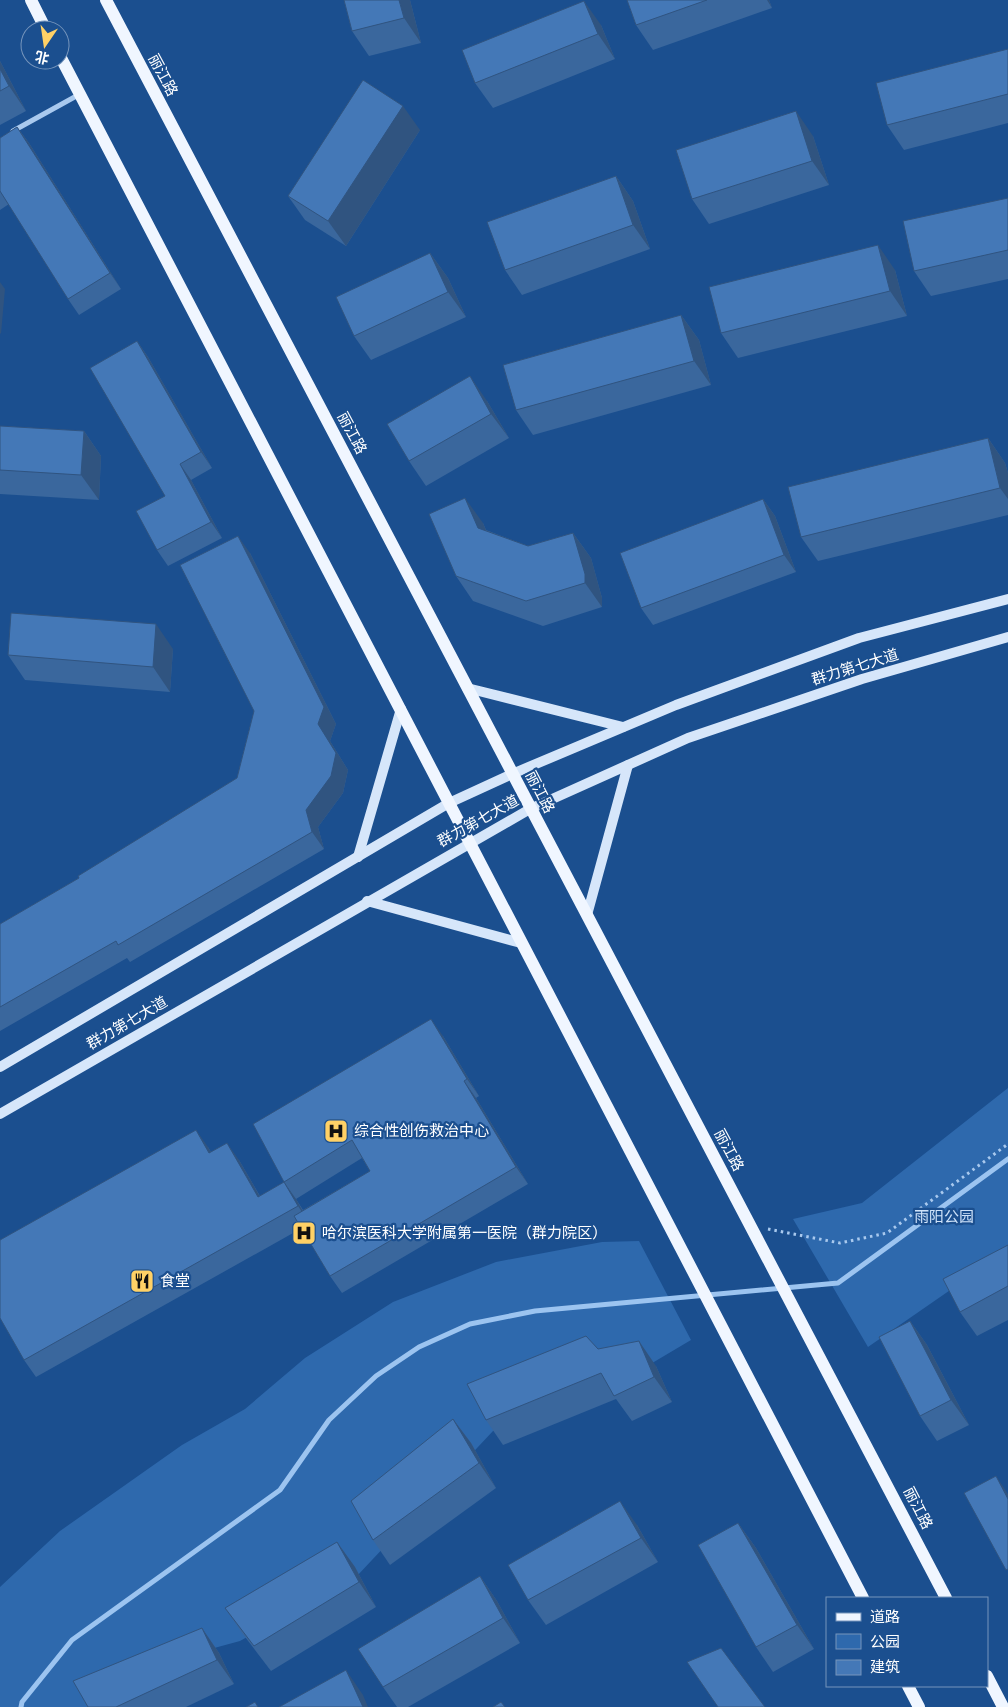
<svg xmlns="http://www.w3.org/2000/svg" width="1008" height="1707" viewBox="0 0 1008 1707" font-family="Helvetica,'Noto Sans SC',sans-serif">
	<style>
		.green { fill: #2e69ad }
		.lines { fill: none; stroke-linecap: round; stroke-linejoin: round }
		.stream { stroke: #9cc4f0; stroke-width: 5 }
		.path { stroke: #a9c9ee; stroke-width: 3; stroke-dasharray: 2.5 4; stroke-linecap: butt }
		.street { stroke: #a9c9ee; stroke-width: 5 }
		.secondary { stroke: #d6e6fa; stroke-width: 10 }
		.primary { stroke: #f0f6ff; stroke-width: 12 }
		.wall { fill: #3a679d; fill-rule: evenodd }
		.shaded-wall { fill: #305480 }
		.building { fill: #4478b7; stroke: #305480 }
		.labels { text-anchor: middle; stroke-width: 4.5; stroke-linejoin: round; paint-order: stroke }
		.street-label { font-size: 15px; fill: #fff; stroke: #1b4f8f }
		.poi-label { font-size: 15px; fill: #fff; stroke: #1b4f8f; text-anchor: start }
		.park-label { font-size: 15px; fill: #cfe3fa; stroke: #1b4f8f }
	</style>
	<rect width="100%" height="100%" fill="#1b4f8f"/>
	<g class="green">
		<polygon points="1008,1088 1008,1250 868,1347 793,1219 862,1203"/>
		<polygon points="639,1241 691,1340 632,1375 493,1431 357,1576 240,1641 137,1669 114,1707 0,1707 0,1587 60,1531 182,1445 245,1409 305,1358 393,1302 496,1262 602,1242"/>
	</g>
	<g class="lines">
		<polyline class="stream" points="21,1707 22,1702 72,1640 280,1490 329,1420 376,1376 419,1347 470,1324 535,1311 838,1283 1008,1159"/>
		<polyline class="path" points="768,1229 840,1243 887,1233 1008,1144"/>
		<polyline class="street" points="13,131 80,94"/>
		<g class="secondary">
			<polyline points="467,688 623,727"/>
			<polyline points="358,857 401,709"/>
			<polyline points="367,901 521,943"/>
			<polyline points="587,915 628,765"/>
			<polyline points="0,1067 449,803 512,774 676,705 859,638 1008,599"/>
			<polyline points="0,1114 530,809 688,738 862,679 1008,637"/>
		</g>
		<g class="primary">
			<polyline points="31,0 46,30"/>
			<polyline points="106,0 946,1598"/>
			<polyline points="60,56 863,1598"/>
			<polyline points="987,1676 1003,1707"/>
			<polyline points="908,1686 919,1707"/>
		</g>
	</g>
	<g class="wall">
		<polygon points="344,0 410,0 421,43 369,56 352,31"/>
		<polygon points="627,0 769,0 772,8 653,50 636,25"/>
		<polygon points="601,25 615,59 493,108 475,83"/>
		<polygon points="1008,49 1008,123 904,150 887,125"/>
		<polygon points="0,61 26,111 0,125"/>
		<polygon points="17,127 29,143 121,289 79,315 68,299 9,204 0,210 0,138"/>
		<polygon points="420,130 346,246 305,220 288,196"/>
		<polygon points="813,136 829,185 709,224 692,199"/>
		<polygon points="616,176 633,201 650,249 522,295 505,270"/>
		<polygon points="1008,198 1008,279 931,296 914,271"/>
		<polygon points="430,253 448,278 466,317 371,360 354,336"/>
		<polygon points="895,270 907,316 738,358 721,333"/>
		<polygon points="681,315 699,340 711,385 533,435 516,410"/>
		<polygon points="137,341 148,357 212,468 191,480 222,538 168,566 157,550 165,496"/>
		<polygon points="487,401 509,438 426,486 409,461"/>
		<polygon points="0,426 84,431 101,456 99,500 0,494"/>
		<polygon points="988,438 1005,463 1008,473 1008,515 818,561 801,537"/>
		<polygon points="763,499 775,516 796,572 653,625 641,608"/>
		<polygon points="483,523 486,530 528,546 573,533 591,558 602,598 602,607 543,626 473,601 456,576"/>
		<polygon points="250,553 336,724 330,741 348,770 343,793 318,827 324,849 130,962 127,958 0,1031 0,924 79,878 237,778 254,711"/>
		<polygon points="173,649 170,692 25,680 8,655"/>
		<path d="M443,1036L479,1096L476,1098L528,1184L342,1293L330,1276L302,1228L36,1377L24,1360L208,1147L211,1152L239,1160L260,1196L284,1182ZM362,1158L370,1171L303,1210L296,1199Z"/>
		<polygon points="1008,1245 1008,1320 977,1336 960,1312"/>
		<polygon points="910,1321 927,1345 969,1425 937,1441 920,1416"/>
		<polygon points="598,1349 656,1366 672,1402 632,1421 616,1399 503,1445 486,1420"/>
		<polygon points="453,1419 471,1443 496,1488 390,1565 373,1540"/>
		<polygon points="738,1523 756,1548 814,1649 773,1672 756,1647"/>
		<polygon points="637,1525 658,1562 546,1625 528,1600"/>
		<polygon points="337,1542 355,1567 376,1607 271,1671 242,1633 225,1608"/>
		<polygon points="480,1576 497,1601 520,1643 408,1707 397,1707 383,1687"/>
		<polygon points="202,1628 219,1653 234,1684 186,1707 88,1707"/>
	</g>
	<g class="shaded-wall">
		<polygon points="399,0 410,0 421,43 404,18"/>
		<polygon points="767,0 769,0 772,8"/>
		<polygon points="584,1 601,25 615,59 598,34"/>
		<polygon points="0,61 26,111 9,86 0,69"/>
		<polygon points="403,106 420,130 346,246 328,221"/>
		<polygon points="796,111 813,136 829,185 812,161"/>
		<polygon points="17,127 29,143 121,289 110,273"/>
		<polygon points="616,176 633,201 650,249 633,225"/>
		<polygon points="878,245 895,270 907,316 890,291"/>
		<polygon points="430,253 448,278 466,317 448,292"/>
		<polygon points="0,282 5,289 1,334 0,333"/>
		<polygon points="681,315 699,340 711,385 694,361"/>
		<polygon points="137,341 148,357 212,468 201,452"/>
		<polygon points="470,376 487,401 509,438 491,414"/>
		<polygon points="84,431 101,456 99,500 81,475"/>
		<polygon points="988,438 1005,463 1008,473 1008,499 1000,488"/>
		<polygon points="180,464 191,480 222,538 211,522"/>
		<polygon points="465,498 483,523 495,552 478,528"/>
		<polygon points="763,499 775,516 796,572 784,555"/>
		<polygon points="573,533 591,558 602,598 602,607 585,583"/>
		<polygon points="238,536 250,553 336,724 330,741 348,770 343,793 318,827 324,849 312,832 306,810"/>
		<polygon points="156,624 173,649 170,692 153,667"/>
		<polygon points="431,1019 443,1036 479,1096 467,1079"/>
		<polygon points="464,1081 476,1098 528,1184 516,1167"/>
		<polygon points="196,1130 208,1147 221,1170 209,1153"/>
		<polygon points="227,1143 239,1160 270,1214 258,1197"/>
		<polygon points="284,1182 296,1199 310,1224 298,1206"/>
		<polygon points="910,1321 927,1345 969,1425 951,1400"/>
		<polygon points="639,1341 656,1366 672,1402 654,1377"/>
		<polygon points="453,1419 471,1443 496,1488 479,1463"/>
		<polygon points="996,1476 1008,1494 1008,1499"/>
		<polygon points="620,1501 637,1525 658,1562 641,1538"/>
		<polygon points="738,1523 756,1548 814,1649 797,1625"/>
		<polygon points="337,1542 355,1567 376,1607 359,1582"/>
		<polygon points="480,1576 497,1601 520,1643 503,1618"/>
		<polygon points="202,1628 219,1653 234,1684 217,1660"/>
		<polygon points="346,1670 363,1695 368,1707 363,1707"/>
	</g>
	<g class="building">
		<polygon points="344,0 399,0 404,18 352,31"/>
		<polygon points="627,0 707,0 636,25"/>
		<polygon points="584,1 598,34 475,83 462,50"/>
		<polygon points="1008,49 1008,94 887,125 876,83"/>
		<polygon points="0,69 9,86 0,91"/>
		<polygon points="363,80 403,106 328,221 288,196"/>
		<polygon points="796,111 812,161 692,199 676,150"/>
		<polygon points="17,127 110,273 68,299 0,191 0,138"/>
		<polygon points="616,176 633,225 505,270 487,222"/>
		<polygon points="1008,198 1008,250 914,271 903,221"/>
		<polygon points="878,245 890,291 721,333 709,287"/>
		<polygon points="430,253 448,292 354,336 336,297"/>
		<polygon points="681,315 694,361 516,410 503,365"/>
		<polygon points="137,341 201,452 180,464 211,522 157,550 136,511 165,496 90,368"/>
		<polygon points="470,376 491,414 409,461 387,424"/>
		<polygon points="0,426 84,431 81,475 0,470"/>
		<polygon points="988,438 1000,488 801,537 788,487"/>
		<polygon points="465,498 478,528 528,546 573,533 585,574 585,583 526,601 456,576 429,514"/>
		<polygon points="763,499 784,555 641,608 620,553"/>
		<polygon points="238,536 324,707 318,724 336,753 331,776 306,810 312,832 118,945 116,941 0,1007 0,924 79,878 78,876 237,778 254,711 180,565"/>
		<polygon points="11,613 156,624 153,667 8,655"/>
		<polygon points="431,1019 467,1079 464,1081 516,1167 330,1276 294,1216 370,1171 352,1140 284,1182 253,1124"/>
		<polygon points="196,1130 209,1153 227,1143 258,1197 284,1182 298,1206 24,1360 0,1318 0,1240"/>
		<polygon points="1008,1245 1008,1286 960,1312 943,1279"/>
		<polygon points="910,1321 951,1400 920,1416 879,1337"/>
		<polygon points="586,1336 598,1349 639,1341 654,1377 614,1396 601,1373 486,1420 467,1384"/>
		<polygon points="453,1419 479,1463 373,1540 351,1501"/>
		<polygon points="996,1476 1008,1499 1008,1569 1006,1570 964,1493"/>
		<polygon points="620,1501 641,1538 528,1600 508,1565"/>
		<polygon points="738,1523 797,1625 756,1647 698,1545"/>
		<polygon points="337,1542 359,1582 254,1646 225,1608"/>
		<polygon points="480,1576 503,1618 383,1687 358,1649"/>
		<polygon points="202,1628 217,1660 116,1707 88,1707 73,1681"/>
		<polygon points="721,1648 765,1707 718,1707 687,1662"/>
		<polygon points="346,1670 363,1707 279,1707"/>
		<polygon points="255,1702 258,1707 246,1707"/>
		<polygon points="501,1702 505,1707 493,1707"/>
	</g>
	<defs>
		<g id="hospital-square" transform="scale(1.25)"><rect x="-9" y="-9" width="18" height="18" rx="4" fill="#ffd166" stroke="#1b4f8f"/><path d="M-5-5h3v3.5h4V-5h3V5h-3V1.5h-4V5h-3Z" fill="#111"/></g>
		<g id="restaurant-square" transform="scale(1.25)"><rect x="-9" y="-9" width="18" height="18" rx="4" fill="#ffd166" stroke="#1b4f8f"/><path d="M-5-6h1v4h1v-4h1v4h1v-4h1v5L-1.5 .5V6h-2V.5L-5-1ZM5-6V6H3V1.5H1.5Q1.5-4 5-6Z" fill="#111"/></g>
	</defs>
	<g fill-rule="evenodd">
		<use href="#hospital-square" x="336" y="1131"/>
		<use href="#hospital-square" x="304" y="1233"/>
		<use href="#restaurant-square" x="142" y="1281"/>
	</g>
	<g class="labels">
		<g class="street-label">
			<text transform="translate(163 75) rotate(62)" y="5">丽江路</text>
			<text transform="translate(352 433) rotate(62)" y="5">丽江路</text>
			<text transform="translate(855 667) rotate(-17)" y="5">群力第七大道</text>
			<text transform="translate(540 792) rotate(63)" y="5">丽江路</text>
			<text transform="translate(478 821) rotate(-29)" y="5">群力第七大道</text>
			<text transform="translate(127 1023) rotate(-30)" y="5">群力第七大道</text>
			<text transform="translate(729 1150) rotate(62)" y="5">丽江路</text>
			<text transform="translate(918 1508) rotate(63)" y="5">丽江路</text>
		</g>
		<g class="poi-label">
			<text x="354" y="1136">综合性创伤救治中心</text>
			<text x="322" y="1238">哈尔滨医科大学附属第一医院（群力院区）</text>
			<text x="160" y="1286">食堂</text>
		</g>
		<g class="park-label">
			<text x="944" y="1222">雨阳公园</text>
		</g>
	</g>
	<rect x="826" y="1597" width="162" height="90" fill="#1b4f8f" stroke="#7695bc"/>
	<rect x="836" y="1613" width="25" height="8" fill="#f0f6ff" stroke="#7695bc"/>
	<text x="870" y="1622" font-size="15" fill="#ffffff">道路</text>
	<rect x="836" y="1634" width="25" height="15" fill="#2e69ad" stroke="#7695bc"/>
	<text x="870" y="1647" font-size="15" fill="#ffffff">公园</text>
	<rect x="836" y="1660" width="25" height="15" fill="#4478b7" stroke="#7695bc"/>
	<text x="870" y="1672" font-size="15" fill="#ffffff">建筑</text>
	<g transform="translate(45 45) rotate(193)"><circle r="24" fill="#1b4f8f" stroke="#7695bc"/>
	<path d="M0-4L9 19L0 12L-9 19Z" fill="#ffd166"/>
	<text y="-8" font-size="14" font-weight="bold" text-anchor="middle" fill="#ffffff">北</text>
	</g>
</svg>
